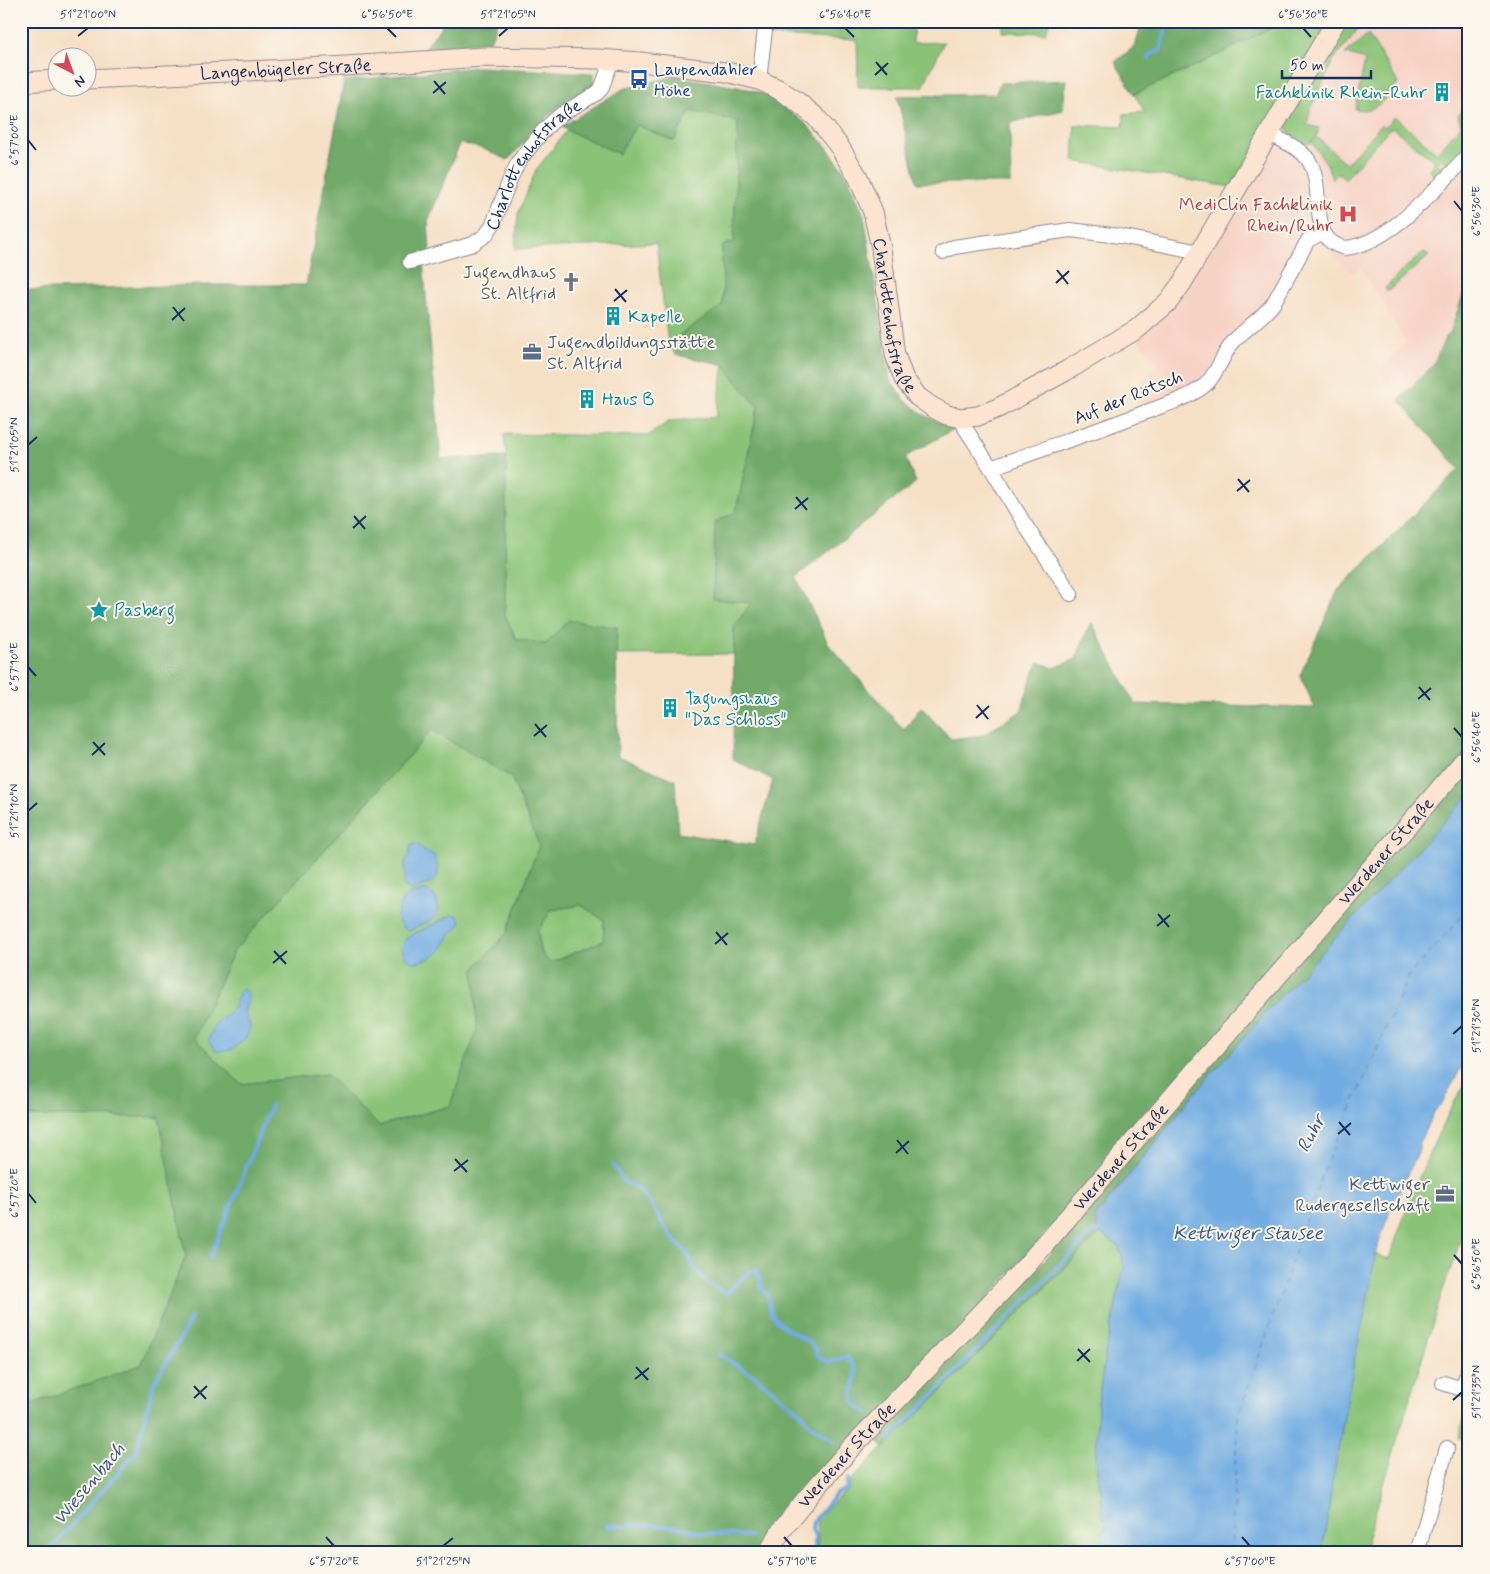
<svg xmlns="http://www.w3.org/2000/svg" width="1490" height="1574" viewBox="0 0 1490 1574" font-family="Mynerve,sans-serif">
	<style>
		.built { fill: #f6d2c4 }
		.green { fill: #8ac377; stroke: #52796a }
		.forest { fill: #6fa968; stroke: #456c63; fill-rule: evenodd }
		.water { fill: #70abe1; stroke: #466da0 }
		.lines { fill: none; stroke-linecap: round; stroke-linejoin: round }
		.stream { stroke: #70abe1; stroke-width: 4 }
		.ferry { stroke: #395a8c; stroke-width: 1; stroke-dasharray: 6 5; stroke-linecap: butt }
		.street-casing { stroke: #888792; stroke-width: 16 }
		.secondary-casing { stroke: #888792; stroke-width: 21 }
		.street { stroke: #fff; stroke-width: 14 }
		.secondary { stroke: #fde4d1; stroke-width: 19 }
		.ticks { fill: none; stroke: #1b2f5e; stroke-width: 2 }
		.labels { text-anchor: middle; stroke-width: 4; stroke-linejoin: round; paint-order: stroke }
		.street-label { font-size: 18px; fill: #1b2f5e; stroke: #fbf7ec }
		.transit-label { font-size: 18px; fill: #164399; stroke: #fbf7ec; text-anchor: start }
		.culture-label { font-size: 18px; fill: #0d838f; stroke: #fbf7ec; text-anchor: start }
		.health-label { font-size: 18px; fill: #be3a42; stroke: #fbf7ec; text-anchor: end }
		.worship-label { font-size: 18px; fill: #5b616d; stroke: #fbf7ec; text-anchor: end }
		.service-label { font-size: 18px; fill: #4e5e75; stroke: #fbf7ec; text-anchor: start }
		.water-label { font-size: 19px; font-style: italic; fill: #395a8c; stroke: #fbf7ec }
		.neatline { fill: none; stroke: #1b2f5e; stroke-width: 2 }
		.ticks-label { font-size: 12px; text-anchor: middle; fill: #1b2f5e }
	</style>
	<rect width="100%" height="100%" fill="#fbf7ec"/>
	<filter id="ink" filterUnits="userSpaceOnUse"><feTurbulence type="fractalNoise" baseFrequency=".02" numOctaves="2"/><feDisplacementMap in="SourceGraphic" scale="10" xChannelSelector="R" yChannelSelector="G"/><feConvolveMatrix kernelMatrix="1 2 1 2 8 2 1 2 1" color-interpolation-filters="sRGB"/></filter>
	<filter id="wash" filterUnits="userSpaceOnUse"><feTurbulence type="fractalNoise" baseFrequency=".0096" numOctaves="4" result="noise"/><feDisplacementMap in="SourceGraphic" scale="20" xChannelSelector="R" yChannelSelector="G"/><feGaussianBlur stdDeviation="1.12" result="paint"/><feColorMatrix in="noise" values="0 0 0 0 0 0 0 0 0 0 0 0 0 0 0 0 0 1.4 0 .05"/><feComposite in="paint" operator="in"/></filter>
	<g filter="url(#wash)">
		<rect width="100%" height="100%" fill="#f5dfc5"/>
		<polygon class="built" points="1342,21 1469,21 1469,285 1465,289 1450,333 1446,336 1433,365 1399,400 1380,371 1406,342 1360,267 1353,274 1318,240 1306,241 1276,295 1206,381 1142,410 1136,387 1159,362 1136,338"/>
		<g class="green">
			<polygon points="772,21 913,21 913,43 944,42 923,87 858,87 857,40 771,36"/>
			<polygon points="1003,21 1050,21 1046,33 1003,32"/>
			<polygon points="1281,21 1329,21 1231,187 1073,161 1075,125 1123,127 1124,114 1145,112 1134,94 1204,62"/>
			<polygon points="1344,21 1365,21 1334,59 1310,110 1307,125 1319,128 1317,135 1308,145 1288,132 1283,123"/>
			<path d="M1368,34L1398,83C1385,98 1377,114 1355,109L1365,60L1345,54Z"/>
			<polygon points="1464,107 1469,111 1469,118 1467,119 1467,124 1469,124 1469,143 1447,165 1442,159 1438,163 1443,169 1435,176 1428,170 1435,162 1393,128 1388,130 1345,179 1339,173 1332,179 1327,164 1312,143 1312,140 1317,137 1346,164 1381,125 1384,127 1395,117 1437,153 1461,125 1458,115"/>
			<polygon points="690,111 738,121 734,242 722,247 723,305 668,343 656,243 515,249 518,214 536,170 567,130 619,154 636,125 674,141"/>
			<polygon points="1424,252 1429,256 1387,292 1385,288 1404,269"/>
			<polygon points="724,365 758,407 736,512 751,603 734,627 734,654 616,655 617,627 563,658 546,644 516,639 505,615 506,457 504,434 647,436 670,421 716,417"/>
			<polygon points="432,730 511,777 539,845 507,933 474,969 477,1030 450,1106 379,1126 327,1074 241,1084 194,1038 234,951"/>
			<polygon points="581,905 604,920 604,941 550,963 540,951 538,931 551,910"/>
			<path d="M1469,1077V1216L1442,1293L1363,1553H1322L1331,1490L1345,1407L1375,1254L1389,1259C1411,1196 1434,1134 1469,1077Z"/>
			<polygon points="21,1116 159,1117 186,1256 141,1365 32,1404 21,1377"/>
			<polygon points="1100,1233 1120,1247 1124,1267 1106,1350 1098,1403 1096,1461 1098,1477 1102,1494 1101,1507 1105,1526 1107,1526 1107,1530 1102,1530 1104,1553 817,1553 818,1536 816,1526 818,1518 836,1499 848,1490 850,1481"/>
			<polygon points="1469,1405 1469,1441 1458,1438"/>
		</g>
		<g class="forest">
			<polygon points="445,21 498,21 490,41 425,48"/>
			<polygon points="1142,21 1271,21 1273,27 1204,62 1134,94 1115,62 1135,46"/>
			<path d="M477,67L594,73L595,85L571,97L549,115L508,160L481,148L460,143L428,221L430,250L423,262L441,459L506,457L505,615L516,639L546,644L568,620L617,627L616,655L618,756L675,780L678,833L754,845L773,780L733,759L734,627L751,603L713,599L715,522L736,512L758,407L722,364L676,355L668,343L723,305L722,246L734,242L738,121L690,111L674,141L636,125L619,154L561,127L623,89L676,76L748,89L767,95L805,123L827,147L847,175L864,215L890,379L904,399L924,415L954,429L905,457L916,482L796,577L829,645L904,730L921,707L951,739L983,735L1021,711L1031,679L1039,662L1054,668L1076,659L1089,626L1092,623L1135,704L1315,708L1300,675L1338,590L1459,469L1399,400L1433,365L1446,336L1450,333L1465,289L1469,285V752L764,1553H21V1377L32,1404L141,1365L186,1256L159,1117L21,1116V290L202,285H306L344,81ZM432,730L511,777L539,845L507,933L474,969L477,1030L450,1106L379,1126L327,1074L241,1084L194,1038L234,951ZM581,905L604,920L603,941L550,963L540,951L538,931L551,910Z"/>
			<polygon points="1066,80 1063,110 1010,123 1011,183 917,183 897,96 995,94 1000,83"/>
			<polygon points="1469,761 1469,795 1268,1010 1188,1101 1095,1217 1100,1233 884,1448 874,1437 1051,1253 1052,1246"/>
		</g>
		<g class="water">
			<polygon points="1469,795 1469,1057 1461,1068 1442,1103 1434,1112 1419,1143 1419,1150 1400,1191 1394,1198 1375,1255 1366,1308 1355,1356 1331,1490 1322,1553 1104,1553 1102,1530 1106,1530 1107,1527 1105,1526 1102,1513 1102,1494 1098,1477 1096,1461 1098,1403 1106,1350 1124,1267 1120,1247 1098,1231 1095,1218 1188,1101 1268,1010"/>
			<path d="M417,844L423,849L434,855C445,882 432,883 410,890L404,886L405,862L409,856L411,845Z"/>
			<polygon points="428,890 436,898 439,910 433,919 409,931 401,926 397,918 401,901 407,895"/>
			<polygon points="451,915 458,915 461,921 458,928 450,935 439,952 428,959 413,963 405,958 402,948 406,938"/>
			<polygon points="243,989 249,994 244,1012 250,1025 248,1035 232,1050 216,1051 208,1041 215,1024 233,1009 240,991"/>
		</g>
		<g class="lines">
			<g class="stream">
				<polyline points="1149,59 1150,55 1160,50 1168,21"/>
				<path d="M613,1165L623,1181L636,1187L649,1201L671,1237L687,1253L693,1267L708,1284L719,1290L727,1293L747,1273L756,1270L760,1279L762,1289L768,1295L771,1313L777,1320L785,1328L798,1335L811,1344L815,1349L819,1357L829,1362L846,1357C849,1360 853,1363 854,1367C862,1381 839,1401 868,1412"/>
				<polyline points="210,1258 271,1105"/>
				<polyline points="718,1354 755,1376 801,1413 810,1425 835,1441"/>
				<polyline points="889,1440 1084,1240 1093,1232 1102,1230"/>
				<polyline points="606,1526 651,1525 680,1527 702,1533 750,1536"/>
				<polyline points="47,1553 136,1452 154,1382 183,1334 191,1318"/>
				<polyline points="815,1553 815,1536 812,1529 813,1522 836,1494 846,1489 848,1479"/>
			</g>
			<polyline class="ferry" points="1231,1553 1238,1417 1323,1172 1410,974 1469,909"/>
		</g>
	</g>
	<g filter="url(#ink)">
		<g class="lines">
			<g class="street-casing">
				<g id="street">
					<polyline points="759,80 766,21"/>
					<path d="M1269,133C1282,141 1301,148 1309,161C1322,181 1314,219 1326,236C1330,243 1337,246 1345,248C1391,244 1437,186 1469,155"/>
					<polyline points="943,252 954,247 1070,230 1120,236 1200,252"/>
					<path id="s1" d="M410,262L473,244L486,235L493,224L511,177L519,161L542,132L552,122L563,113L597,93L601,89L612,60"/>
					<polyline points="961,418 965,428 991,468 1025,525 1071,594"/>
					<path d="M991,468C1042,449 1094,432 1146,412C1164,405 1190,398 1205,385C1218,374 1222,354 1234,341C1246,328 1262,318 1273,304L1308,240L1323,232"/>
					<polyline points="1443,1383 1462,1389 1469,1367"/>
					<polyline points="1417,1553 1447,1448"/>
				</g>
			</g>
			<g class="secondary-casing">
				<g id="secondary">
					<path id="s2" d="M88,79L346,66L483,57L599,59L640,62L726,72L759,80L778,89L795,100L816,117L839,146L858,177L873,212L881,248L895,355L904,379L918,397L932,407L947,415L961,418L978,416L998,408L1066,371L1137,329L1168,302L1182,283L1255,157L1336,21"/>
					<polyline points="21,82 58,80"/>
					<path id="s3" d="M768,1553L781,1531L807,1498L849,1450L1025,1267L1469,755"/>
				</g>
			</g>
			<use href="#street" class="street"/>
			<use href="#secondary" class="secondary"/>
		</g>
	</g>
	<path class="ticks" d="M387,28L396,37M845,28L854,37M1303,28L1311,37M78,36L88,28M499,36L508,28M876,62L887,75M875,75L888,63M434,81L445,94M433,93L446,82M28,140L36,150M1454,201L1462,211M1057,270L1068,284M1056,283L1069,271M615,289L626,302M614,301L627,290M173,307L184,321M172,320L185,308M28,445L37,437M1238,479L1249,492M1237,491L1250,480M796,497L807,510M795,509L808,498M354,516L365,529M353,528L366,516M28,667L36,676M1419,687L1430,700M1418,699L1431,688M977,705L988,719M976,718L989,706M535,724L546,737M1454,728L1462,737M534,736L547,725M93,742L105,755M92,755L105,743M28,811L37,803M1158,914L1169,927M1157,926L1170,915M716,932L727,945M715,944L728,933M274,951L286,964M273,963L287,951M1453,1034L1462,1026M1339,1122L1350,1135M1338,1134L1351,1123M897,1140L908,1154M896,1153L909,1141M455,1159L467,1172M454,1171L468,1160M28,1193L36,1203M1454,1255L1462,1264M1078,1349L1090,1362M1077,1361L1090,1349M636,1367L648,1380M635,1379L649,1368M194,1386L206,1399M194,1398L207,1386M1453,1400L1462,1392M326,1537L334,1546M784,1537L792,1546M1242,1537L1250,1546M443,1546L453,1538"/>
	<defs>
		<g id="bus-bare" transform="scale(1.5)"><path d="M-5-6H5V4H4V6H2V4H-2V6H-4V4H-5ZM-3.5-4V0h7V-4ZM-3.5 1.2v1.5H-2V1.2ZM2 1.2v1.5H3.5V1.2Z" fill="#1a4fb4" stroke="#fbf7ec" stroke-width="2.5" paint-order="stroke"/></g>
		<g id="building-bare" transform="scale(1.5)"><path d="M-4-6H4V6H1V3H-1V6H-4ZM-2.5-4.3h1.7v1.8h-1.7ZM.8-4.3h1.7v1.8H.8ZM-2.5-1h1.7V.8h-1.7ZM.8-1h1.7V.8H.8Z" fill="#0f9aa8" stroke="#fbf7ec" stroke-width="2.5" paint-order="stroke"/></g>
		<g id="hospital-bare" transform="scale(1.5)"><path d="M-5-5h3v3.5h4V-5h3V5h-3V1.5h-4V5h-3Z" fill="#e0444e" stroke="#fbf7ec" stroke-width="2.5" paint-order="stroke"/></g>
		<g id="church-bare" transform="scale(1.5)"><path d="M-1.2-6h2.4v3.5h3.3v2.4h-3.3V6h-2.4V-.1h-3.3v-2.4h3.3Z" fill="#6b7280" stroke="#fbf7ec" stroke-width="2.5" paint-order="stroke"/></g>
		<g id="office-bare" transform="scale(1.5)"><path d="M-6-3h4V-5.5h4V-3h4V5H-6ZM-1-4.5V-3h2v-1.5ZM-6 0V1H6V0Z" fill="#5c6f8a" stroke="#fbf7ec" stroke-width="2.5" paint-order="stroke"/></g>
		<g id="sight-bare" transform="scale(1.5)"><path d="M0-6L1.8-2.2L6-1.7L2.9 1.2L3.7 5.4L0 3.3L-3.7 5.4L-2.9 1.2L-6-1.7L-1.8-2.2Z" fill="#0f9aa8" stroke="#fbf7ec" stroke-width="2.5" paint-order="stroke"/></g>
	</defs>
	<g fill-rule="evenodd">
		<use href="#bus-bare" x="639" y="79"/>
		<use href="#building-bare" x="1442" y="92"/>
		<use href="#hospital-bare" x="1348" y="214"/>
		<use href="#church-bare" x="571" y="282"/>
		<use href="#building-bare" x="613" y="316"/>
		<use href="#office-bare" x="532" y="352"/>
		<use href="#building-bare" x="587" y="399"/>
		<use href="#sight-bare" x="99" y="610"/>
		<use href="#building-bare" x="670" y="708"/>
		<use href="#office-bare" x="1445" y="1194"/>
	</g>
	<g class="labels">
		<g class="street-label">
			<text dy="6" stroke="none"><textPath href="#s2" startOffset="198">Langenbügeler Straße</textPath></text>
			<text dy="6" stroke="none"><textPath href="#s1" startOffset="168">Charlottenhofstraße</textPath></text>
			<text dy="6" stroke="none"><textPath href="#s2" startOffset="959">Charlottenhofstraße</textPath></text>
			<text transform="translate(1128 397) rotate(-22)" y="6">Auf der Rötsch</text>
			<text dy="6" stroke="none"><textPath href="#s3" startOffset="936">Werdener Straße</textPath></text>
			<text dy="6" stroke="none"><textPath href="#s3" startOffset="531">Werdener Straße</textPath></text>
			<text dy="6" stroke="none"><textPath href="#s3" startOffset="126">Werdener Straße</textPath></text>
		</g>
		<g class="transit-label">
			<text x="654" y="75">Laupendahler<tspan x="654" dy="21">Höhe</tspan></text>
		</g>
		<g class="culture-label">
			<text x="1427" y="98" text-anchor="end">Fachklinik Rhein-Ruhr</text>
			<text x="628" y="322">Kapelle</text>
			<text x="602" y="405">Haus B</text>
			<text x="114" y="616">Pasberg</text>
			<text x="685" y="704">Tagungshaus<tspan x="685" dy="21">"Das Schloss"</tspan></text>
		</g>
		<g class="health-label">
			<text x="1333" y="210">MediClin Fachklinik<tspan x="1333" dy="21">Rhein/Ruhr</tspan></text>
		</g>
		<g class="worship-label">
			<text x="556" y="278">Jugendhaus<tspan x="556" dy="21">St. Altfrid</tspan></text>
		</g>
		<g class="service-label">
			<text x="547" y="348">Jugendbildungsstätte<tspan x="547" dy="21">St. Altfrid</tspan></text>
			<text x="1430" y="1190" text-anchor="end">Kettwiger<tspan x="1430" dy="21">Rudergesellschaft</tspan></text>
		</g>
		<g class="water-label">
			<text transform="translate(1310 1133) rotate(-62)" y="7">Ruhr</text>
			<text x="1248" y="1239">Kettwiger Stausee</text>
			<text transform="translate(88 1483) rotate(-50)" y="7">Wiesenbach</text>
		</g>
	</g>
	<rect width="1490" height="1574" fill="none" stroke="#fbf7ec" stroke-width="55"/>
	<g transform="translate(72 72) rotate(139)"><circle r="24" fill="#fbf7ec" stroke="#a1a7b3"/>
	<path d="M0-4L9 19L0 12L-9 19Z" fill="#d1495b"/>
	<text y="-8" font-size="14" font-weight="bold" text-anchor="middle" fill="#1b2f5e">N</text>
	</g>
	<path d="M1282 70v8h89v-8" fill="none" stroke="#1b2f5e" stroke-width="2.5"/>
	<text x="1290" y="70" font-size="15" fill="#1b2f5e" stroke="#fbf7ec" stroke-width="4" paint-order="stroke">50 m</text>
	<rect x="28" y="28" width="1434" height="1518" class="neatline"/>
	<g class="ticks-label">
		<text x="88" y="18">51°21'00"N</text>
		<text x="387" y="18">6°56'50"E</text>
		<text x="508" y="18">51°21'05"N</text>
		<text x="845" y="18">6°56'40"E</text>
		<text x="1303" y="18">6°56'30"E</text>
		<text transform="translate(14 140) rotate(-90)" y="4">6°57'00"E</text>
		<text transform="translate(1476 211) rotate(-90)" y="4">6°56'30"E</text>
		<text transform="translate(14 445) rotate(-90)" y="4">51°21'05"N</text>
		<text transform="translate(14 667) rotate(-90)" y="4">6°57'10"E</text>
		<text transform="translate(1476 737) rotate(-90)" y="4">6°56'40"E</text>
		<text transform="translate(14 811) rotate(-90)" y="4">51°21'10"N</text>
		<text transform="translate(1476 1026) rotate(-90)" y="4">51°21'30"N</text>
		<text transform="translate(14 1193) rotate(-90)" y="4">6°57'20"E</text>
		<text transform="translate(1476 1264) rotate(-90)" y="4">6°56'50"E</text>
		<text transform="translate(1476 1392) rotate(-90)" y="4">51°21'35"N</text>
		<text x="334" y="1565">6°57'20"E</text>
		<text x="443" y="1565">51°21'25"N</text>
		<text x="792" y="1565">6°57'10"E</text>
		<text x="1250" y="1565">6°57'00"E</text>
	</g>
</svg>
